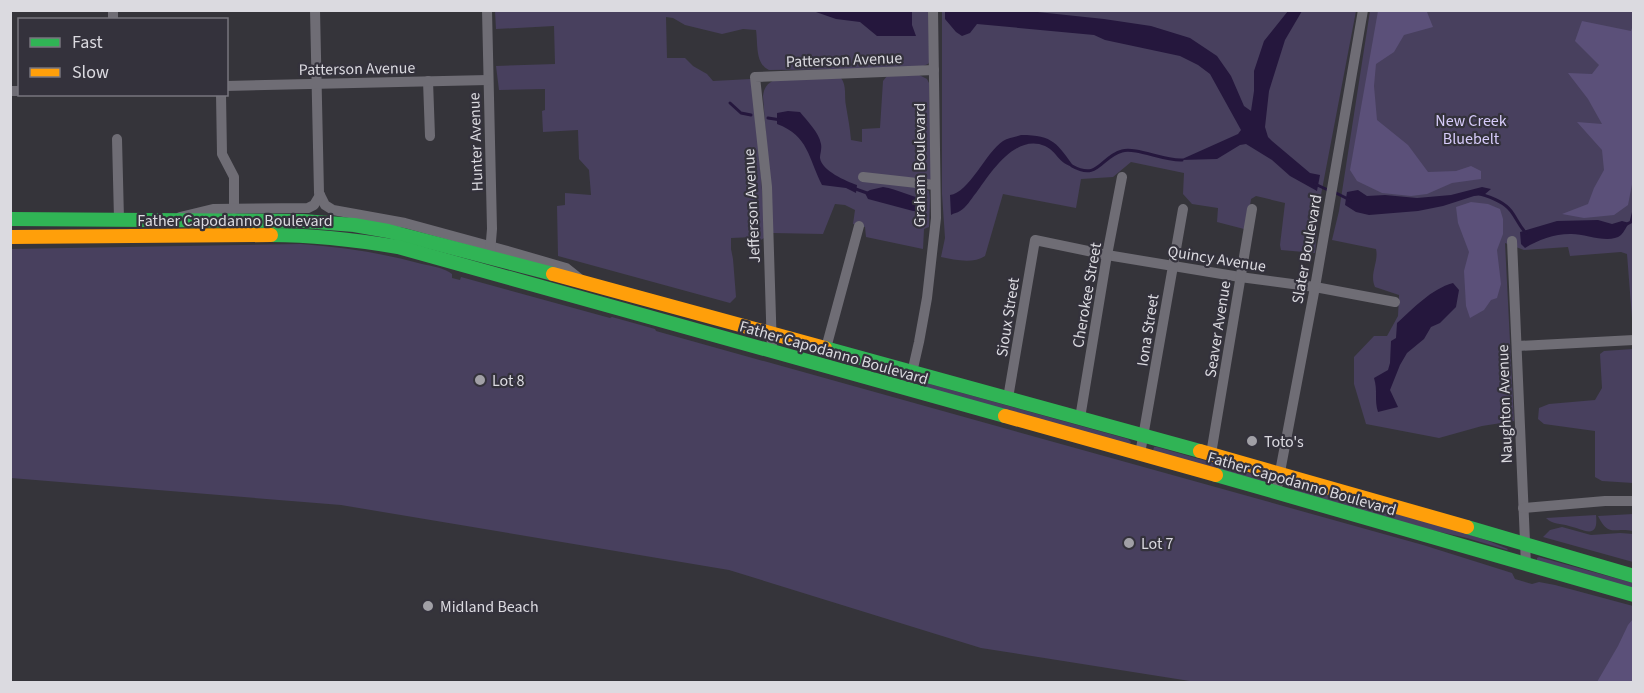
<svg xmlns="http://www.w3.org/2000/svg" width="1644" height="693" viewBox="0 0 1644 693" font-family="'Source Sans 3',sans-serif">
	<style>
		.green { fill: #48405e }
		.forest { fill: #5b5079 }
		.water { fill: #25173d }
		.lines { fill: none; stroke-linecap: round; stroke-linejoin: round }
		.stream { stroke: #25173d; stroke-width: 3 }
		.street { stroke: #6f6d75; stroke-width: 10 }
		.fast { stroke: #30b455; stroke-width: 14 }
		.slow { stroke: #ff9f0a; stroke-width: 14 }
		.poi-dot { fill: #a1a0a6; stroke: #34323c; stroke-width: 2 }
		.labels { text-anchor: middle; stroke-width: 4.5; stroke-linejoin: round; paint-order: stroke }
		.street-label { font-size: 16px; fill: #dbdae0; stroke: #34323c }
		.park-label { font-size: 16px; fill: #d7ccfa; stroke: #34323c }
		.poi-label { font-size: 16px; fill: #dbdae0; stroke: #34323c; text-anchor: start }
	</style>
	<rect width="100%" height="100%" fill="#35343a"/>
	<g class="green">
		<path d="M495,11H929L930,61L928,64L918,68L769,70C755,64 758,43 756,30L743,29L722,34L685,25L673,18L666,17L667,58H685L693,66L707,74L713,81L751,79L760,162L765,233L764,238L756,243L754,237L731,238V249L733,259L736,297L730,303L558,256L557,206L565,205V193L591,195L589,170L579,159L578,130L543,132L542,111L545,110V89L499,90L496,66L555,64L554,26L496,29Z"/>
		<path d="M942,11H1356L1320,200L1315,253L1281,250L1280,245L1285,203L1256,196L1251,199L1247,225L1244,229L1217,222L1218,208L1192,204L1183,194L1184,173L1131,162L1113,177L1081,179L1076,208L1003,194L985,256C973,264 955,260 941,257L945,238L942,194Z"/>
		<path d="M1370,11H1633V331L1627,254L1621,252L1570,256L1568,247L1524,250L1505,243L1514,421L1482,426L1439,438L1366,424L1354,384V357L1374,336H1387L1398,316L1399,295L1375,287C1369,274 1379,262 1376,249L1332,240L1339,211Z"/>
		<path d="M919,75L927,79L929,83L932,178L921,186L929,191L930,198L929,227L924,229L923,249L866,237L865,227L853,224L855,210L845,205L835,204L823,234L773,233L763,96C764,88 767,83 775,80L841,78C847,86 844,96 846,106C848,118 850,128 851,140L862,142V129L880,128L883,81L887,76Z"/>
		<path d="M301,244C342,247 382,253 422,264C431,266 445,268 452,274V278L460,280L461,277L610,318L612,317L655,329L656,331L1423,545L1512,573L1515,579L1532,584L1539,582L1555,585L1633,606V682H1196L981,648L729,570L341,505L11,478L10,249Z"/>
		<polygon points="1633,349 1633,483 1602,481 1595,477 1595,431 1544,424 1538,419 1539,408 1549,404 1595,400 1602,388 1600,354 1604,351"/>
		<polygon points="924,383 926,383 1128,439 1131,442 1129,445 923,387"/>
		<polygon points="1154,447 1157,447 1266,478 1265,483 1153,451"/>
		<polygon points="1295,485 1413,517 1486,540 1508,549 1507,550 1467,538 1431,530 1295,492 1292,487"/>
		<path d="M1633,514V531C1613,527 1609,538 1598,516Z"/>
		<path d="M1596,515C1599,541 1583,529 1569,526C1560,523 1553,525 1546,518Z"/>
		<polygon points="1562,527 1591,535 1620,533 1633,534 1633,562 1543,537 1550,530"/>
		<polygon points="1539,557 1633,583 1633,590 1537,562 1537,558"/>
	</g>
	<g class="forest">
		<polygon points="1378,11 1425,11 1427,12 1433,27 1404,35 1394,52 1376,64 1374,86 1377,120 1408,145 1428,172 1456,171 1471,166 1481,171 1481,179 1452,183 1427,194 1411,196 1382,193 1357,181 1350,170"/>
		<polygon points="1582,21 1631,31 1634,22 1634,174 1628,205 1614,215 1584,218 1562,214 1588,204 1594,188 1604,170 1602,150 1577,122 1602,124 1588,99 1568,73 1592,74 1599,65 1575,41"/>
		<polygon points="1471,202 1488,204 1500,209 1503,219 1503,234 1497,250 1501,284 1497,298 1491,300 1484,310 1470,318 1466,306 1464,271 1469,252 1458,223 1456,207"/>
		<polygon points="1633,619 1633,682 1597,682 1618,646 1628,625"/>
	</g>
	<g class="water">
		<polygon points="813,11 912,11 912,25 916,36 877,36 860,22 836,19"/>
		<polygon points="945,11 1028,11 1104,19 1151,26 1190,38 1217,56 1231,76 1244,106 1251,111 1254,91 1254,71 1264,41 1288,11 1302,11 1285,40 1269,91 1265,127 1268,137 1272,141 1310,173 1320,175 1317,191 1290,176 1272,160 1246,144 1240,145 1217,159 1180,160 1238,134 1241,130 1210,74 1198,65 1180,56 1105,40 1094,35 977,24 970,33 962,36 956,32 945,19"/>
		<path d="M788,111L800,112C807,121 819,132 821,144C822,149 820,154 820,158C822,171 846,181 857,185L856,193L846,188L822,185C808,158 809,136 777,124V113Z"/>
		<path d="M1021,135C1054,135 1057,144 1075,168C1056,162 1058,152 1045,146C1015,133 990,174 976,193C971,199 966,208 960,211C957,213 954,213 951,215L950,195C969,193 986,152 1003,141C1008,138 1016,137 1021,135Z"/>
		<path d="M883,187C898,189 910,197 925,199V212L913,211L868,199L865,193L870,190Z"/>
		<polygon points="1482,187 1491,189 1484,195 1474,196 1443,206 1418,211 1369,215 1356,212 1345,205 1347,192 1358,190 1367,196 1385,195 1417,198 1451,195"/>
		<path d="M1598,220L1612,224L1622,221L1629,223C1626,227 1624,232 1621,235C1609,245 1584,233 1570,234C1554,234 1538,240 1525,248L1521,244L1520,232L1557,221Z"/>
		<path d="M1453,283L1459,290L1456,307L1440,323L1431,327L1424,339L1407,353L1400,365L1390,390L1398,407L1378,412C1374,400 1378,391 1374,378L1388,370L1390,363L1391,341L1396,338L1397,323C1414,308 1431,289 1453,283Z"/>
	</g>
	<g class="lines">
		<g class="stream">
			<polyline points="730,103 741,113 751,115"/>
			<polyline points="768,118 781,120"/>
			<path d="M1072,166C1099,181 1100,157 1122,151C1136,147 1164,161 1182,160"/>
			<polyline points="1315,184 1328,190"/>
			<polyline points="853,188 867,193"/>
			<polyline points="1334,192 1350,200"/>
			<path d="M1480,194C1491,197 1504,202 1511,211C1517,219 1519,226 1526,233"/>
			<polyline points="1625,225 1631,222 1634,210"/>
		</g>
		<g class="street">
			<polyline points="113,10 113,20"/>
			<polyline points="315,10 319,193 325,205 333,210 405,223 504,250 566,268 581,280"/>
			<polyline points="487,10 492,229 490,253"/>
			<polyline points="428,81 430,136"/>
			<polyline points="226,86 488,80"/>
			<polyline points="10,91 20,91"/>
			<polyline points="221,94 222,154 234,177 234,209"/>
			<polyline points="117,139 119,219"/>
			<polyline points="863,177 935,185"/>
			<polyline points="180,217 213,209 308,208 314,205 320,195"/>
			<polyline points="1512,241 1526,565"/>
			<polyline points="1517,346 1634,340"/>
			<polyline points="826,348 859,226"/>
			<polyline points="772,351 767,187 755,77 934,70"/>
			<polyline points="908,390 919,342 927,298 936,218 933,10"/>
			<polyline points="1008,398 1035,240 1107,255 1240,277 1315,287 1395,302"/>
			<polyline points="1080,418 1107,255 1122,177"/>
			<polyline points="1140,454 1183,209"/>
			<polyline points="1211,454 1252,209"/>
			<polyline points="1276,493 1315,287 1363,10"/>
			<polyline points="1523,508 1605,501 1634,501"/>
		</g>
		<g class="fast">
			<polyline points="10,219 303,221 354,225 388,231 553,274"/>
			<path d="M271,235C314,235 356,240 398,247L1005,416"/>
			<polyline points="825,348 1200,451"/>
			<polyline points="1216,475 1634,595"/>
			<polyline points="1467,527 1634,576"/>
		</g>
		<g class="slow">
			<polyline points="10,237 271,235"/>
			<polyline points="553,274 825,348"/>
			<polyline points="1005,416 1216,475"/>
			<polyline points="1200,451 1467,527"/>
		</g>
	</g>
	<g class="poi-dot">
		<circle cx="480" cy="380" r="6"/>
		<circle cx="1252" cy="441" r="6"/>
		<circle cx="1129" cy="543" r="6"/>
		<circle cx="428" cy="606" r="6"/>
	</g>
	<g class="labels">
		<g class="street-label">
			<text transform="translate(844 59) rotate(-2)" y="6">Patterson Avenue</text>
			<text transform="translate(357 68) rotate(-1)" y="6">Patterson Avenue</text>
			<text transform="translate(475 142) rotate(-92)" y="6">Hunter Avenue</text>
			<text transform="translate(919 165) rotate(-90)" y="6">Graham Boulevard</text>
			<text transform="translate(751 206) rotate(-93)" y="6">Jefferson Avenue</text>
			<text x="235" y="226">Father Capodanno Boulevard</text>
			<text transform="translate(1306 249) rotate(-80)" y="6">Slater Boulevard</text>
			<text transform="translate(1217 258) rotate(9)" y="6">Quincy Avenue</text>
			<text transform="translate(1086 295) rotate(-80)" y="6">Cherokee Street</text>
			<text transform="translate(1007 317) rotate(-81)" y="6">Sioux Street</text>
			<text transform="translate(1217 329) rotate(-81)" y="6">Seaver Avenue</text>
			<text transform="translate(1147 330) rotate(-81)" y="6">Iona Street</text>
			<text transform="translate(834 352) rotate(16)" y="6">Father Capodanno Boulevard</text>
			<text transform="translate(1504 404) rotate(-92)" y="6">Naughton Avenue</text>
			<text transform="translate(1302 483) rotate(16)" y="6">Father Capodanno Boulevard</text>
		</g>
		<g class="park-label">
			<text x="1471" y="126">New Creek<tspan x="1471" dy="18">Bluebelt</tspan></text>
		</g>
		<g class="poi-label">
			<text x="492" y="386">Lot 8</text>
			<text x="1264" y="447">Toto's</text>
			<text x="1141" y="549">Lot 7</text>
			<text x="440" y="612">Midland Beach</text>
		</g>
	</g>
	<rect width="1644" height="693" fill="none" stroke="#dbdae0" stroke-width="24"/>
	<rect x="18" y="18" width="210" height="78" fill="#34323c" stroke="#77757e" stroke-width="1.5"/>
	<rect x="30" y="38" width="30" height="9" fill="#30b455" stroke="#77757e" stroke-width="1.5"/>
	<text x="72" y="48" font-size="18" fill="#dbdae0">Fast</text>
	<rect x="30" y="68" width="30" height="9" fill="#ff9f0a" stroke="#77757e" stroke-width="1.5"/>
	<text x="72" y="78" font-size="18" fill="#dbdae0">Slow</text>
</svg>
